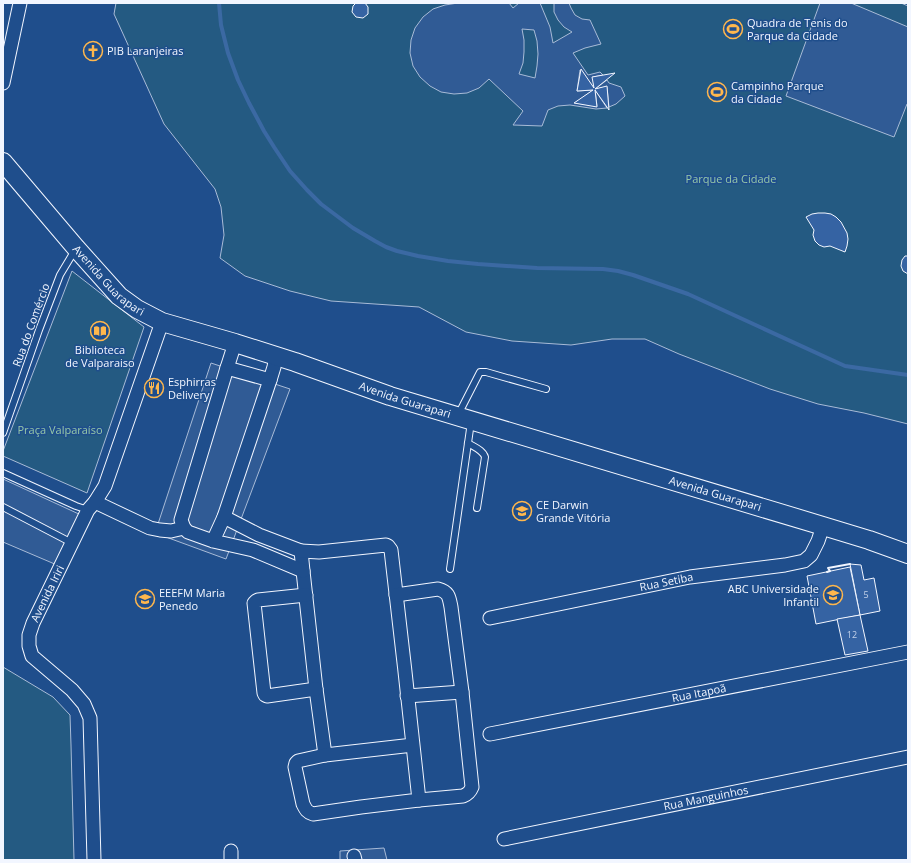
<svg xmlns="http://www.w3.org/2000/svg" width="911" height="863" viewBox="0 0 911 863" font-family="'Open Sans',sans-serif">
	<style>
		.green { fill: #245a82; stroke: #a8bbd7 }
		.parking { fill: #305b95; stroke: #a8bbd7; fill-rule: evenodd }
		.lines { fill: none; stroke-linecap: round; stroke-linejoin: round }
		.stream { stroke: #3b69a3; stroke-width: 4 }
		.building { fill: #3563a3; stroke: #f2f6ff }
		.lane-casing { stroke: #f2f6ff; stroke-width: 8 }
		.street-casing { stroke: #f2f6ff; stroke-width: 15 }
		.secondary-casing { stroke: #f2f6ff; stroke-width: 20 }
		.lane { stroke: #1f4e8c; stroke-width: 6 }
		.street { stroke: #1f4e8c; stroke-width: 13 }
		.secondary { stroke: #1f4e8c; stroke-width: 18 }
		.wall { stroke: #f2f6ff; stroke-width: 2 }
		.labels { text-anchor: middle; stroke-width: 3; stroke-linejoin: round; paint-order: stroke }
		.number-label { font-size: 9px; fill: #c3d1e8 }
		.poi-label { font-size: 11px; fill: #f2f6ff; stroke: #1f4e8c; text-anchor: start }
		.park-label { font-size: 11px; fill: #97c8a6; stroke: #1f4e8c }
		.street-label { font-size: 11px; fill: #f2f6ff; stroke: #1f4e8c }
	</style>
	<rect width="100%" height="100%" fill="#1f4e8c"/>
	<g class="green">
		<polygon points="116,3 901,3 908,6 908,424 864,413 818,404 770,389 679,354 645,339 612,339 571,345 512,341 466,332 419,307 331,301 290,291 245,276 220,258 224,235 221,207 215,189 164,124 114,14"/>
		<polygon points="72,271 144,327 87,493 3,456 3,451"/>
		<polygon points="3,667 53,697 70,715 71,745 74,860 3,860"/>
	</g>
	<g class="parking">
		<path d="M458,3H509L513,8L519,3H540L550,27L553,43L572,32L564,27L558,20L554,12V3H569L571,8L575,15L582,19L590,20L601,44L585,48L573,53L588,75L600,72L603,75L593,77L594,88L580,70L577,91L593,90L575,103L597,106L595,90L607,108L596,109L570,105L558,106L548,110L542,126L513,125L523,111L489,79L479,88L467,93L454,94L441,92L430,86L420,77L413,66L410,53L411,40L415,28L423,17L433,9L445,5ZM522,29L534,30L537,41L538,54L537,66L535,78L519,74L523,63L524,52V40Z"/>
		<polygon points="820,3 851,3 908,27 908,104 907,104 894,137 786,96"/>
		<polygon points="607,80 609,83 621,87 625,96 616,104 609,107 607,87 595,89"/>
		<polygon points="211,363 290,389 226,559 155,533"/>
		<polygon points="3,479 81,515 57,565 3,542"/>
		<polygon points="384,848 387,860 340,860 340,851"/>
	</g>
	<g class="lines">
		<polyline class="stream" points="219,3 221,25 228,53 238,80 249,103 264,131 274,147 290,171 307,190 321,204 353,228 375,241 386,247 397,251 418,256 448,261 478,264 537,268 603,269 618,271 633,275 688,294 845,366 908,375"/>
	</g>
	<g class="building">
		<polygon points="356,3 365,3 368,7 368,14 363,18 356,17 352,12 353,6"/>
		<polygon points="581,69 594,88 592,77 615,73 595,89 607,86 609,110 595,90 597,107 574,103 593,90 577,91"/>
		<polygon points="818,213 825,213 831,214 836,217 841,222 847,233 848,239 847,246 845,252 830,246 824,247 819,245 815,241 813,235 814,230 806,217 812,214"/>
		<polygon points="905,256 908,256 908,274 903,271 901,266 902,260"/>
		<polygon points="850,564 861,565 864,580 874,578 880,611 860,615"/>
		<polygon points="850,567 860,615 816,624 807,576"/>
		<polygon points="860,615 868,651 845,655 837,619"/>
	</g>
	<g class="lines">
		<g class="lane-casing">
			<g id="lane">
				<polyline points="458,415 480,372 486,372 546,389"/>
				<polyline points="3,433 39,330 60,275 75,250"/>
				<path d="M468,443C474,447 483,450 485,457L477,508"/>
				<polyline points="3,473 76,506 88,510"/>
				<polyline points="3,507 72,543"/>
				<polyline points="450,569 471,422"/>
			</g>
		</g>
		<g class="street-casing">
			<g id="street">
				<polyline points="3,83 20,3"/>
				<polyline points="227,368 235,343"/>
				<polyline points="270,380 274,367 276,356"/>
				<polyline points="95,502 150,528 160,530 171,531 184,528"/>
				<polyline points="224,517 259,535 301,551 303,571 316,689 325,755"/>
				<polyline points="213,541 224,517 270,380 227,368 181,520 184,528 188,532 213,541 253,550 303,571"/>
				<path d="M301,551L319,552L386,545L388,546L391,550C401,633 410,717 419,800L361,807L313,814C307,812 306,810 303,804L295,767L296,763L298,761L325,755L413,745"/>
				<polyline points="306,595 258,600 256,601 254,603 264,693 265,695 267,696 316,689"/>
				<path d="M396,595L438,589C449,592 449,597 451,607L462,692L472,787C470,792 468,794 463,796L419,800"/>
				<path id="s1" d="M490,618L690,577L785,565L804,561L811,555L818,541L823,526"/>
				<polyline points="407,696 462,692"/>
				<path id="s2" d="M490,734L908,652"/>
				<path id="s3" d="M504,839L908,757"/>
				<polyline points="231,851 231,860"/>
				<polyline points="354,856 355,860"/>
				<path id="s4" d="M94,860L90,718L84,704L72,690L32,656L29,646V635L33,623L88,510L95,502L105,486L162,322"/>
			</g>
		</g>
		<g class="secondary-casing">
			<g id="secondary">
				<path id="s5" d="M3,162L76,248L119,296L137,309L162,322L235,343L295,362L390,396L823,526L869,540L908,554"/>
			</g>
		</g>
		<use href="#lane" class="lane"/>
		<use href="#street" class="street"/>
		<use href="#secondary" class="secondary"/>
		<polyline class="wall" points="827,572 830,571 828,568 850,564"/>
	</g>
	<defs>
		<g id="stadium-ring" transform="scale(1)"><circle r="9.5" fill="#1f4e8c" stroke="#ffb74d" stroke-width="1.5"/><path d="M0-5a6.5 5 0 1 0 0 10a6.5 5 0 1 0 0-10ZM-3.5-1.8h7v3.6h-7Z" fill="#ffb74d"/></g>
		<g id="church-ring" transform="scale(1)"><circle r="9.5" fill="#1f4e8c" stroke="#ffb74d" stroke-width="1.5"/><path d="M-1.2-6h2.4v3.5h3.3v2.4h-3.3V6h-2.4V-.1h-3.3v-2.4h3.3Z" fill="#ffb74d"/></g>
		<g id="library-ring" transform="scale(1)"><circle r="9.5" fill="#1f4e8c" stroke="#ffb74d" stroke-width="1.5"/><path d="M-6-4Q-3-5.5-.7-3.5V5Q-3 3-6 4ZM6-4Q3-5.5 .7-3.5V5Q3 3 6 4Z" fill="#ffb74d"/></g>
		<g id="restaurant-ring" transform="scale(1)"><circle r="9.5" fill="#1f4e8c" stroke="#ffb74d" stroke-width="1.5"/><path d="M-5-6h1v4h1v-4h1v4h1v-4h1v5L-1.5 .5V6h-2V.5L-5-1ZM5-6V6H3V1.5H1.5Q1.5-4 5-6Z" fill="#ffb74d"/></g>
		<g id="school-ring" transform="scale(1)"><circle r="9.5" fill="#1f4e8c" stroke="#ffb74d" stroke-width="1.5"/><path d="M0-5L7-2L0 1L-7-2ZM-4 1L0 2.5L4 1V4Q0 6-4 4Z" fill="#ffb74d"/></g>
	</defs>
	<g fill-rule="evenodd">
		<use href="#stadium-ring" x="733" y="29"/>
		<use href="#church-ring" x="93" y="51"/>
		<use href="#stadium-ring" x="717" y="92"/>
		<use href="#library-ring" x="100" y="331"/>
		<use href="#restaurant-ring" x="154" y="388"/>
		<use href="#school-ring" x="522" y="511"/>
		<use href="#school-ring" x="833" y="595"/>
		<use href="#school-ring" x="145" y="599"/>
	</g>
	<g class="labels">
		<g class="number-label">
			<text x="866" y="598">5</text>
			<text x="852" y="638">12</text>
		</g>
		<g class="poi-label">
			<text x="747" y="27">Quadra de Tenis do<tspan x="747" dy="13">Parque da Cidade</tspan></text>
			<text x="107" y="55">PIB Laranjeiras</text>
			<text x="731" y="90">Campinho Parque<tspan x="731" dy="13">da Cidade</tspan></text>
			<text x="100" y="354" text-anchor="middle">Biblioteca<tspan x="100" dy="13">de Valparaiso</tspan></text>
			<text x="168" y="386">Esphirras<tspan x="168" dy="13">Delivery</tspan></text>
			<text x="536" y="509">CE Darwin<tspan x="536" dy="13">Grande Vitória</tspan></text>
			<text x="819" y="593" text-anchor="end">ABC Universidade<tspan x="819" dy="13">Infantil</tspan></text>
			<text x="159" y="597">EEEFM Maria<tspan x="159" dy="13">Penedo</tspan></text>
		</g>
		<g class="park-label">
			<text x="731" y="183">Parque da Cidade</text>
			<text x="60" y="434">Praça Valparaíso</text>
		</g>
		<g class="street-label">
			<text dy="4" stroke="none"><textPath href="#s5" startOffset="159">Avenida Guarapari</textPath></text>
			<text transform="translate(31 325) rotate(-70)" y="4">Rua do Comércio</text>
			<text dy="4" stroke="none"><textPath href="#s5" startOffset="483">Avenida Guarapari</textPath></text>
			<text dy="4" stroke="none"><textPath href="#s5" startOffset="807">Avenida Guarapari</textPath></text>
			<text dy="4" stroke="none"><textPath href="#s1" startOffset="180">Rua Setiba</textPath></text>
			<text dy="4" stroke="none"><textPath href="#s4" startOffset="295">Avenida Iriri</textPath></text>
			<text dy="4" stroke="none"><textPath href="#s2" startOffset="213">Rua Itapoã</textPath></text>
			<text dy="4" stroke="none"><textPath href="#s3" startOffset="206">Rua Manguinhos</textPath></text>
		</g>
	</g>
	<rect width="911" height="863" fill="none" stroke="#f2f6ff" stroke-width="8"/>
</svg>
